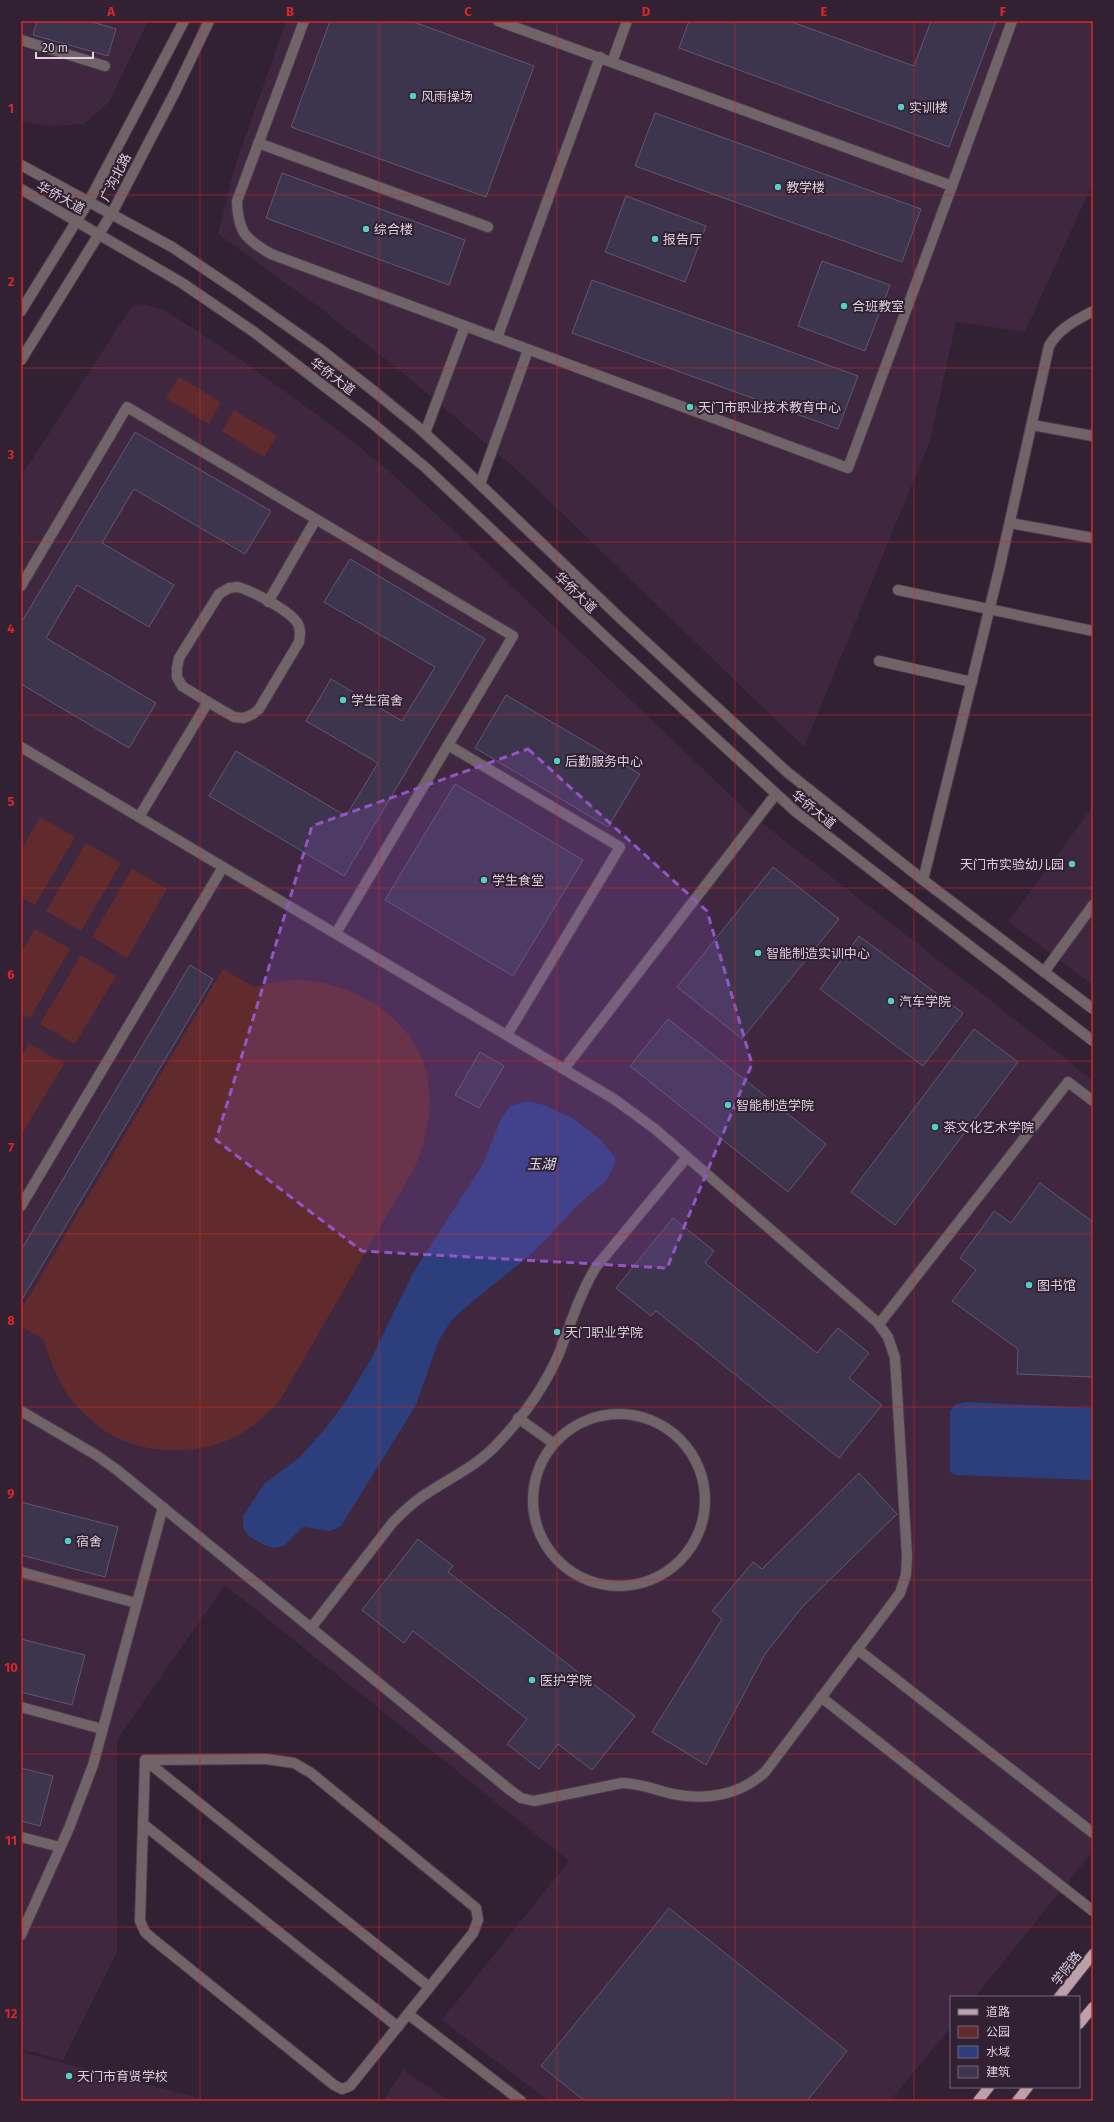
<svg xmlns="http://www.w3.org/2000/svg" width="1114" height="2122" viewBox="0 0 1114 2122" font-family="'Fira Sans','Noto Sans SC',sans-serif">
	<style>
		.built { fill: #3e273f }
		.green { fill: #612b2d }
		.water { fill: #2d3e7c }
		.building { fill: #3c354d; stroke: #5f5872 }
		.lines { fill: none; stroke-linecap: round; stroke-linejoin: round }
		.minor-casing { stroke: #4d3c4e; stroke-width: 12 }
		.major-casing { stroke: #4d3c4e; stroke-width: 12 }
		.minor { stroke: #716469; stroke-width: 10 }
		.major { stroke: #bba0aa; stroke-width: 10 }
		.marked { fill: #9355c6; fill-opacity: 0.2; stroke: #9355c6; stroke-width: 3; stroke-dasharray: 8 5; stroke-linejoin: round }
		.grid { fill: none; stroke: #d62828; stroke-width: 1; stroke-opacity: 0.55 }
		.poi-dot { fill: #56cec2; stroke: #322033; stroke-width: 1.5 }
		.labels { text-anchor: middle; stroke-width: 4; stroke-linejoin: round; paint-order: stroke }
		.poi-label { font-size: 13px; fill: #dbd0dc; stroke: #322033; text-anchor: start }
		.street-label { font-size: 13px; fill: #dbd0dc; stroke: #322033 }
		.water-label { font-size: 14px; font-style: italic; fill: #d8dff2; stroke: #322033 }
		.neatline { fill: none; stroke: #d62828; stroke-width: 1.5 }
		.grid-label { font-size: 13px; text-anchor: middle; font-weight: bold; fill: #d62828 }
	</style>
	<rect width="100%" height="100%" fill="#322033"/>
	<g class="built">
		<polygon points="21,21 148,21 109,102 84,124 52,126 21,122"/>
		<polygon points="286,21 1093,21 1093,183 1025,332 956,322 930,441 804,747 518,471 403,373 320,308 218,234 234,169"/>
		<polygon points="143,304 165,310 247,364 349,438 398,479 450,527 748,812 1093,1080 1093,1851 975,1997 951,1997 951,2027 890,2101 549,2101 442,2020 569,1861 225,1585 117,1740 117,1952 63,2060 21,2049 21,476 130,309 134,305"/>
		<polygon points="1093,806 1093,985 1008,922"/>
		<polygon points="21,2052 211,2101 21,2101"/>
		<polygon points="403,2070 450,2101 383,2101"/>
	</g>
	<g class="green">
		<polygon points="179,377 221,402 209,424 166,398"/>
		<polygon points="234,410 277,436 264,457 222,431"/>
		<polygon points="40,817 75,837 35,905 21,897 21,850"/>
		<polygon points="86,843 121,863 81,931 46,911"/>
		<polygon points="132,869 167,889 127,958 92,937"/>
		<polygon points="35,929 70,949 30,1018 21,1013 21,953"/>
		<polygon points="81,955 116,976 75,1044 40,1024"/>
		<path d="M223,969L254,987C269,983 283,980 299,980C356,982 419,1021 428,1081C433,1111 426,1140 415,1167L280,1400C268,1413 255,1426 239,1435C200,1456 142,1456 105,1431C94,1424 84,1413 75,1404C59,1387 51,1361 43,1339L21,1326V1310Z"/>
		<polygon points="29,1043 64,1064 23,1132 21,1131 21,1057"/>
	</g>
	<g class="water">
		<polygon points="528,1101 544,1105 574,1119 601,1140 615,1157 615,1164 606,1181 578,1205 534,1252 467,1306 451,1321 439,1340 416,1405 341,1526 330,1531 303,1527 284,1546 274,1548 264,1545 249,1536 243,1528 243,1516 264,1484 300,1457 325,1429 345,1402 371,1359 413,1273 483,1164 500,1121 510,1106"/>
		<polygon points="967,1402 1093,1408 1093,1480 955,1475 950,1472 950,1411 956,1404"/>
	</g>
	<g class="building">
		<polygon points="37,21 89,21 116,29 108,56 33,35"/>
		<polygon points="330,21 411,21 534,66 486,197 291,127"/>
		<polygon points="689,21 789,21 914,66 931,21 996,21 949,147 679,48"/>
		<polygon points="655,113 921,209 902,262 635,166"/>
		<polygon points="282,173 465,240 449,285 266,218"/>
		<polygon points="626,196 706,226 685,282 605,252"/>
		<polygon points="822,261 890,285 865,351 798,326"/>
		<polygon points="592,280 858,376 838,429 572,333"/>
		<polygon points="135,432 271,511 245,554 134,489 102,543 174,585 149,627 77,585 46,638 156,703 129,748 21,684 21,623"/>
		<polygon points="350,559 485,639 344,876 209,796 236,751 346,816 378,763 306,721 331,679 402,721 435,667 324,602"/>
		<polygon points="506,695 640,774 608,827 475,748"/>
		<polygon points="455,784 583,860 513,976 385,900"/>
		<polygon points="773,867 839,919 742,1039 677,987"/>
		<polygon points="859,936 963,1013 923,1066 820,989"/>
		<polygon points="190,965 213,979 21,1301 21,1250"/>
		<polygon points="668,1019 826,1144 788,1192 630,1066"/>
		<polygon points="974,1029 1018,1062 895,1225 851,1192"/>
		<polygon points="480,1052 504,1066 479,1108 455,1095"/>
		<polygon points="1040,1183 1093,1222 1093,1377 1017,1374 1018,1349 952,1301 976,1270 960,1258 994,1211 1011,1223"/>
		<polygon points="673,1218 714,1251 705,1263 817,1353 838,1328 869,1353 849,1378 882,1405 839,1458 656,1311 651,1316 616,1288"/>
		<polygon points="859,1473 897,1514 803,1606 765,1654 706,1765 652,1732 722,1619 712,1611 753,1562 762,1569"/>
		<polygon points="21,1502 118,1527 105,1577 21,1555"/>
		<polygon points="418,1539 453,1566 448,1572 635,1716 592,1770 558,1744 539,1769 507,1744 527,1719 413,1631 404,1643 362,1610"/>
		<polygon points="21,1639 85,1655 72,1705 21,1692"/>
		<polygon points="21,1768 53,1776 40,1826 21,1821"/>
		<polygon points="669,1908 847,2051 807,2101 585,2101 541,2066"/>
	</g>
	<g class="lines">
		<g class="minor-casing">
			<g id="minor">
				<path d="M304,21L237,201C238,232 245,239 271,254L848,468L952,186L498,21"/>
				<polyline points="21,40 105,66"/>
				<polyline points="612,62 627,21"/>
				<polyline points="258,143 488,227"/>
				<polyline points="21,165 172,247 236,290 320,349 375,392 419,428 466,471 620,618 787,772 923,880 1093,1009"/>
				<polyline points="952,186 1012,21"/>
				<polyline points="21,189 182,283 254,332 372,423 426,468 617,648 795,811 1093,1041"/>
				<polyline points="21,311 89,201 184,21"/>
				<polyline points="497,338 600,57"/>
				<polyline points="21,360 112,213 175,92 209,21"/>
				<polyline points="1032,425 1093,436"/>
				<polyline points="425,433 465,326"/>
				<polyline points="480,484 528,350"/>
				<polyline points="1010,523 1093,538"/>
				<polyline points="21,586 127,407 513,636 336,933"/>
				<path d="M238,587C252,591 291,611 298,624C301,630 300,636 299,642L259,709L253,714L244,718L234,717L208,702L182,686L177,677V668L179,658L219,594L229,588Z"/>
				<polyline points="898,590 1093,631"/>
				<polyline points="268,602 316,519"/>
				<polyline points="879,661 972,682"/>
				<polyline points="448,745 620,847 507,1035"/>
				<path d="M21,747L614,1099L655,1129L877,1322L888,1337L895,1358L907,1556L906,1575L900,1593L765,1772C740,1795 706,1801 673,1794C655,1790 640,1783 622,1783L534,1801L521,1798L510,1790L117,1470L96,1455L21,1411"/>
				<polyline points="139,817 208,702"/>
				<path d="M923,880L999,570L1049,346C1059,328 1075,321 1093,311"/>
				<polyline points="1044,972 1093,905"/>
				<polyline points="564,1069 776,794"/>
				<polyline points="21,1206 223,867"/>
				<polyline points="879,1324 1068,1082 1093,1101"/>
				<circle cx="619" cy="1500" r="86"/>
				<polyline points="518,1418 553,1443"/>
				<polyline points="21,1572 136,1603"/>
				<path d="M311,1628L393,1522C401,1514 410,1505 420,1498C447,1479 477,1467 499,1442C522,1418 544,1387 558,1356C570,1326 579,1295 596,1267L687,1157"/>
				<polyline points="857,1649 1093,1833"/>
				<polyline points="821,1697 1093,1911"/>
				<polyline points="21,1707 102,1729"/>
				<polygon points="266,1759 294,1763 311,1773 476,1908 478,1920 473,1933 350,2086 342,2089 334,2085 154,1940 145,1932 140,1921 145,1760"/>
				<polyline points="145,1760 429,1987"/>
				<polyline points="143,1824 398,2027"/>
				<polyline points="21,1837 60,1847"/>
				<polyline points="21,1935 69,1828 93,1765 163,1507"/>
				<polyline points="408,2014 521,2101"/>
			</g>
		</g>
		<g class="major-casing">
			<g id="major">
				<polyline points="1059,1997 1093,1954"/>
				<polyline points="1079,2024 1093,2007"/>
				<polyline points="978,2101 989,2087"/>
				<polyline points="1017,2101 1028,2087"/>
			</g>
		</g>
		<use href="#minor" class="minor"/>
		<use href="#major" class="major"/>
	</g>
	<path class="marked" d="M528,749L707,911L752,1064L667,1268L362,1251L216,1140L312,826Z"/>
	<path class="grid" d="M200,21V2101M379,21V2101M557,21V2101M735,21V2101M914,21V2101M21,195H1093M21,368H1093M21,542H1093M21,715H1093M21,888H1093M21,1061H1093M21,1234H1093M21,1407H1093M21,1580H1093M21,1754H1093M21,1927H1093"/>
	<g class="poi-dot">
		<circle cx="413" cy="96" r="4"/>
		<circle cx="901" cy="107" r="4"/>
		<circle cx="778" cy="187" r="4"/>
		<circle cx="366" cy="229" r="4"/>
		<circle cx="655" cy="239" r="4"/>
		<circle cx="844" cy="306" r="4"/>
		<circle cx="690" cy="407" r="4"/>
		<circle cx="343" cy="700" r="4"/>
		<circle cx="557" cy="761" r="4"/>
		<circle cx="1072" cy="864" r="4"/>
		<circle cx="484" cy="880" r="4"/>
		<circle cx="758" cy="953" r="4"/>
		<circle cx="891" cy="1001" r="4"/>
		<circle cx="728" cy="1105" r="4"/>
		<circle cx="935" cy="1127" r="4"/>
		<circle cx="1029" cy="1285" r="4"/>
		<circle cx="557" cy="1332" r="4"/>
		<circle cx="68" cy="1541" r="4"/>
		<circle cx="532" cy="1680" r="4"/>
		<circle cx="69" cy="2076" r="4"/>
	</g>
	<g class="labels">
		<g class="poi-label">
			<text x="421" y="101">风雨操场</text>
			<text x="909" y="112">实训楼</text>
			<text x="786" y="192">教学楼</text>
			<text x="374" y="234">综合楼</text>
			<text x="663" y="244">报告厅</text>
			<text x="852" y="311">合班教室</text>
			<text x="698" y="412">天门市职业技术教育中心</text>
			<text x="351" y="705">学生宿舍</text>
			<text x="565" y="766">后勤服务中心</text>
			<text x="1064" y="869" text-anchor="end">天门市实验幼儿园</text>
			<text x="492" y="885">学生食堂</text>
			<text x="766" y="958">智能制造实训中心</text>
			<text x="899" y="1006">汽车学院</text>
			<text x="736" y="1110">智能制造学院</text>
			<text x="943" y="1132">茶文化艺术学院</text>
			<text x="1037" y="1290">图书馆</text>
			<text x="565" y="1337">天门职业学院</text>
			<text x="76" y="1546">宿舍</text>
			<text x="540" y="1685">医护学院</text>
			<text x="77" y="2081">天门市育贤学校</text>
		</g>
		<g class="street-label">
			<text transform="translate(115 177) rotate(-63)" y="5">广沟北路</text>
			<text transform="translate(61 197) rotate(29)" y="5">华侨大道</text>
			<text transform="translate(333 376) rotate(37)" y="5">华侨大道</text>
			<text transform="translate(576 592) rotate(44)" y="5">华侨大道</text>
			<text transform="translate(814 809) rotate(39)" y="5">华侨大道</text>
			<text transform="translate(1066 1968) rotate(-52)" y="5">学院路</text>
		</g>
		<g class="water-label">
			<text x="541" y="1169">玉湖</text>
		</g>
	</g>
	<rect width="1114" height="2122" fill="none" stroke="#322033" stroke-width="44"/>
	<rect x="950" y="1996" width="130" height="92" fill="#322033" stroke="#766677"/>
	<rect x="958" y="2009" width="20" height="6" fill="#bba0aa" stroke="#766677"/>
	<text x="986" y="2016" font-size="12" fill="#dbd0dc">道路</text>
	<rect x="958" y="2026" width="20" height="12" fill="#612b2d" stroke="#766677"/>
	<text x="986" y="2036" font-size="12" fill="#dbd0dc">公园</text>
	<rect x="958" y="2046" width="20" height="12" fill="#2d3e7c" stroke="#766677"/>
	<text x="986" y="2056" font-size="12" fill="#dbd0dc">水域</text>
	<rect x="958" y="2066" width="20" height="12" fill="#3c354d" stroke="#766677"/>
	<text x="986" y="2076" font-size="12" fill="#dbd0dc">建筑</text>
	<path d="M36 52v6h57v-6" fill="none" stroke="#dbd0dc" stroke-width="2"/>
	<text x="42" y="52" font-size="12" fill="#dbd0dc" stroke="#322033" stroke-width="3" paint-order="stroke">20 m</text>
	<rect x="22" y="22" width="1070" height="2078" class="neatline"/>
	<g class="grid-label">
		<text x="111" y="16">A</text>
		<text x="290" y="16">B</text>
		<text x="468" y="16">C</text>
		<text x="646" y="16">D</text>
		<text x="824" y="16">E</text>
		<text x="1003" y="16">F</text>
		<text x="11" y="113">1</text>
		<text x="11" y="286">2</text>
		<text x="11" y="459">3</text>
		<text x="11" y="633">4</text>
		<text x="11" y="806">5</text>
		<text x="11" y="979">6</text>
		<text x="11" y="1152">7</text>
		<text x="11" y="1325">8</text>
		<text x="11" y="1498">9</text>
		<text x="11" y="1672">10</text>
		<text x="11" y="1845">11</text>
		<text x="11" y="2018">12</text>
	</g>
</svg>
